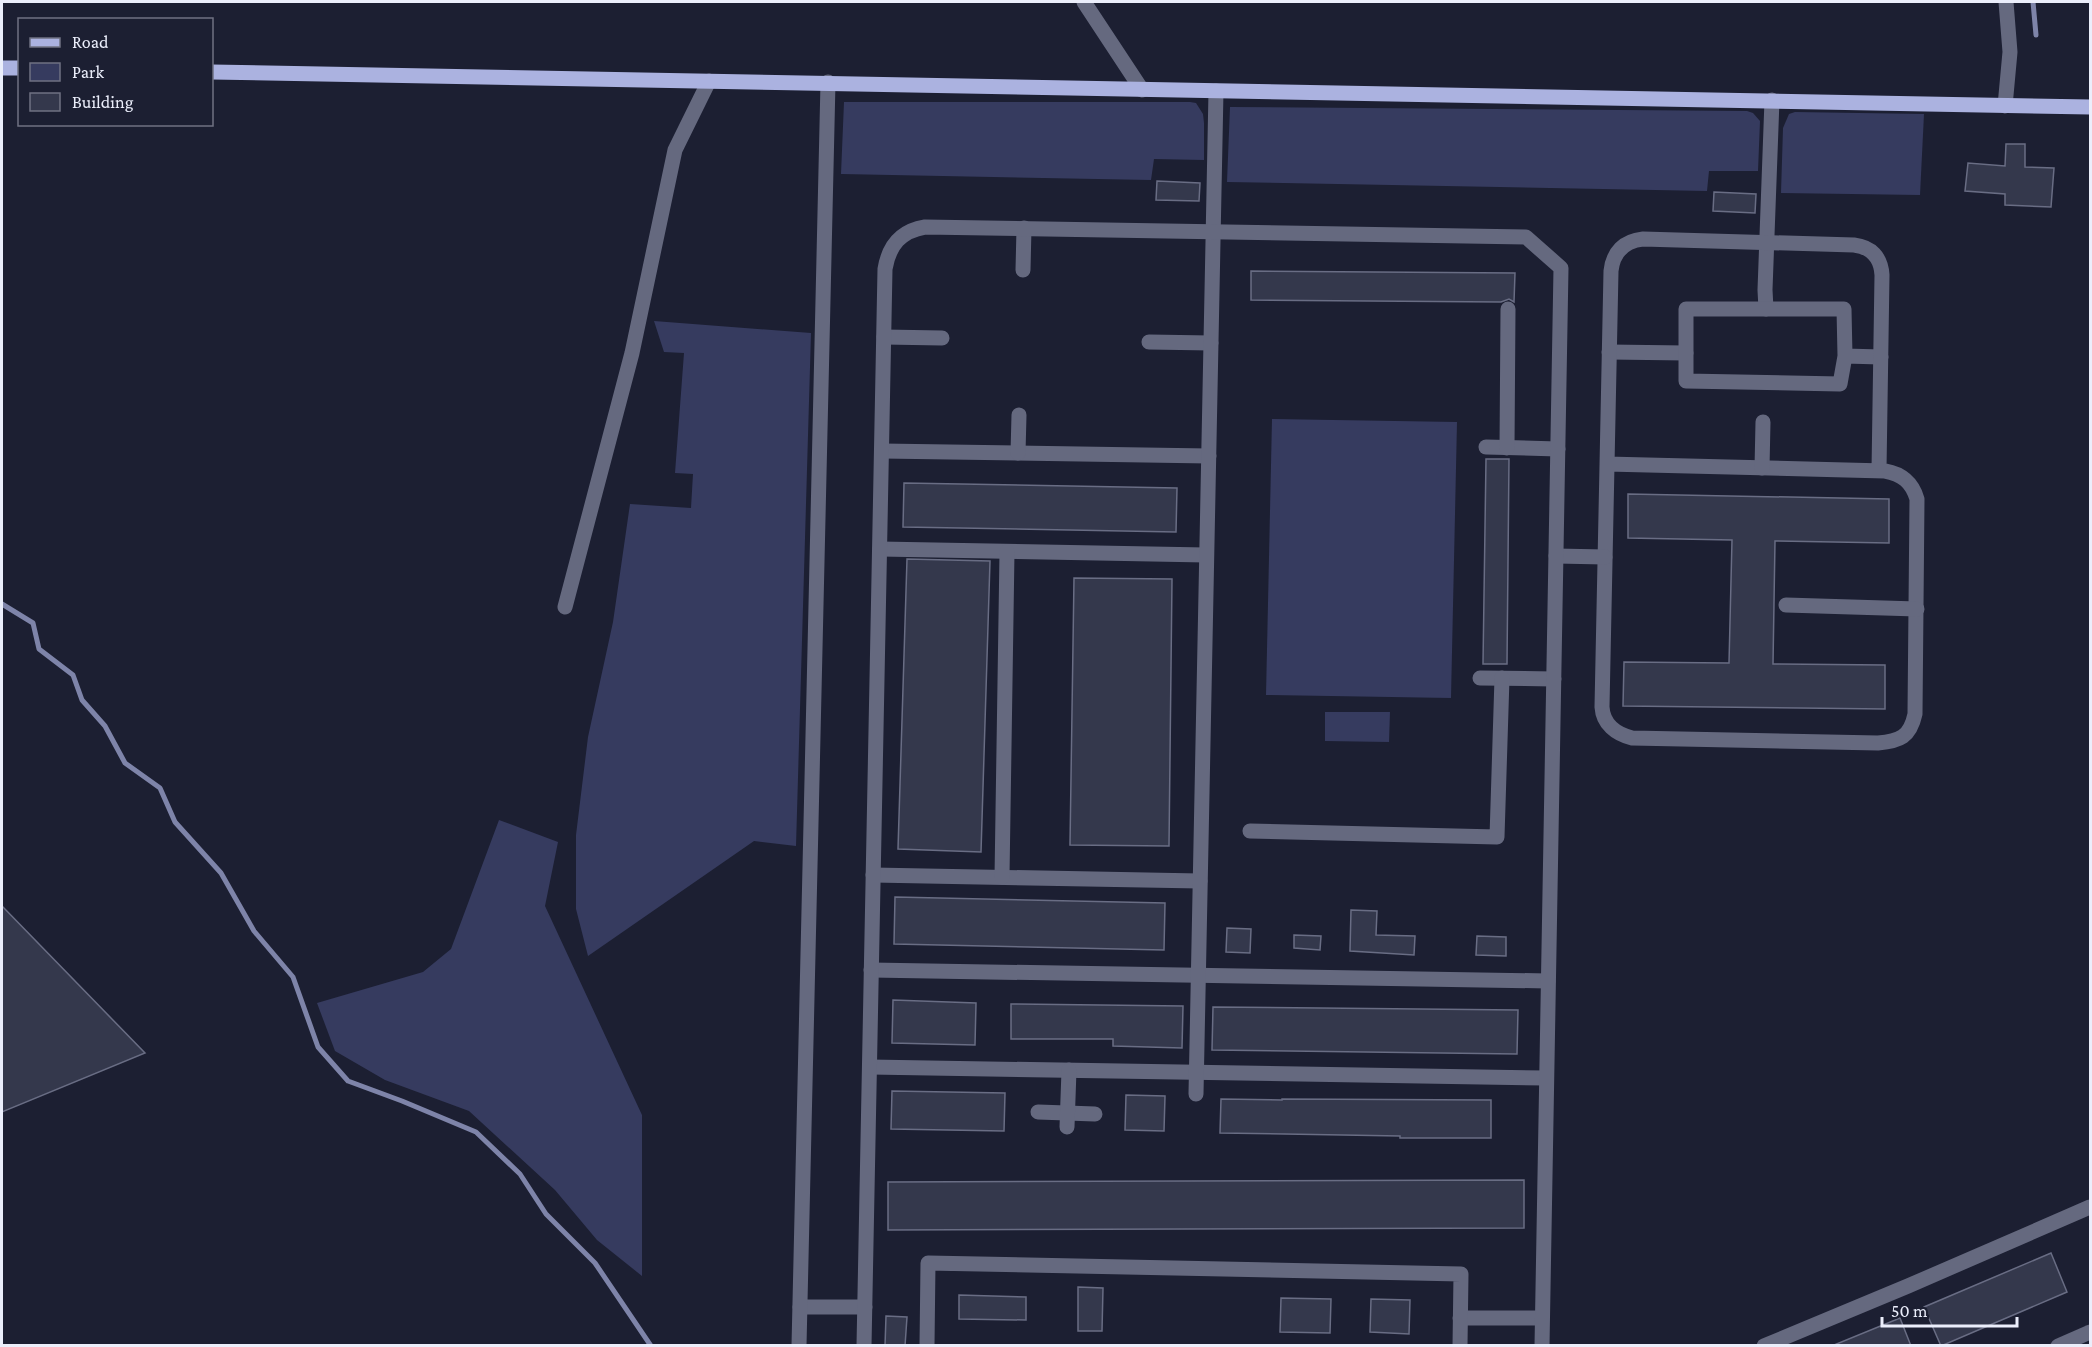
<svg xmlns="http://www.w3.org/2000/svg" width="2092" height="1347" viewBox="0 0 2092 1347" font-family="'Crimson Pro',serif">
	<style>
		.green { fill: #363b5f }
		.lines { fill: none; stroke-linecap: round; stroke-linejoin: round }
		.stream { stroke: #7e84a9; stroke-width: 5 }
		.building { fill: #34384c; stroke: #696d84; stroke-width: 1.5 }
		.minor { stroke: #65697f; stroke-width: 15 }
		.major { stroke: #abb2e0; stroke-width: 15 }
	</style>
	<rect width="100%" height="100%" fill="#1c1f32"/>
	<g class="green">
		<polygon points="844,102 1190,102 1196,103 1203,114 1204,123 1204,160 1154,159 1151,180 841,174"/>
		<polygon points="1230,107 1747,111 1753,113 1760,121 1758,171 1709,171 1707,191 1227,182"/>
		<polygon points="1795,112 1924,114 1920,195 1781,193 1783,128 1789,114"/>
		<polygon points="654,321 811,333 796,846 754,841 588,956 576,909 576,835 588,737 613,622 630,504 691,508 693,474 675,473 684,353 664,352"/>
		<polygon points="1272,419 1457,422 1451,698 1266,695"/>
		<polygon points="1325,712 1390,712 1389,742 1325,741"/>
		<polygon points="499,820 558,842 545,906 642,1115 642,1276 597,1240 555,1190 469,1111 385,1080 335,1051 317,1003 423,972 451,949"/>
	</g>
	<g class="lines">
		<g class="stream">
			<polyline points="2033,2 2036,35"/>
			<polyline points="2,604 33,623 39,649 73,675 82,700 105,726 125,763 160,788 175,822 221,873 254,931 293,977 318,1047 348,1081 402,1101 476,1132 520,1174 546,1214 595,1263 651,1346"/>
		</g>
	</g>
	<g class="building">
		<polygon points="2006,144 2025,144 2025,167 2054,168 2051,207 2005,205 2005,194 1965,191 1968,163 2005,166"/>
		<polygon points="1157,181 1200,183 1199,201 1156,200"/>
		<polygon points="1714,192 1756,194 1755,213 1713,211"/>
		<polygon points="1251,271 1515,273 1514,302 1509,299 1501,302 1251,300"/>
		<polygon points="1486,459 1509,459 1507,664 1483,664"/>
		<polygon points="904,483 1177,488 1176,532 903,527"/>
		<polygon points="1628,494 1889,499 1889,543 1775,541 1773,664 1885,665 1885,709 1623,706 1624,662 1729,663 1732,540 1628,538"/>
		<polygon points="907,559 990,561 981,852 898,849"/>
		<polygon points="1074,578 1172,579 1169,846 1070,845"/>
		<polygon points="895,897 1165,903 1164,950 894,944"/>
		<polygon points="2,906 145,1053 2,1112"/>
		<polygon points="1351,910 1377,911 1376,935 1415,936 1414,955 1350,951"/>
		<polygon points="1227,928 1251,929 1250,953 1226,952"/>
		<polygon points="1294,935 1321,936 1320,950 1294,948"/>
		<polygon points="1477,936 1506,937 1506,956 1476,955"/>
		<polygon points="893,1000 976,1003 975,1045 892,1043"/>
		<polygon points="1011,1004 1183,1006 1182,1048 1113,1046 1113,1039 1011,1039"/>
		<polygon points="1213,1007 1518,1010 1517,1054 1212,1050"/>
		<polygon points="892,1091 1005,1093 1004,1131 891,1129"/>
		<polygon points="1126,1095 1165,1096 1164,1131 1125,1130"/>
		<polygon points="1221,1099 1282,1100 1282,1099 1491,1100 1491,1138 1400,1138 1400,1136 1220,1133"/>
		<polygon points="1524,1180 1524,1228 888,1230 888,1182"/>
		<polygon points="2051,1253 2067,1292 1941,1346 1924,1307"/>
		<polygon points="1078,1287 1103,1288 1102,1331 1078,1331"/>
		<polygon points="959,1295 1026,1297 1026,1320 959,1319"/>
		<polygon points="1281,1298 1331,1299 1330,1333 1280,1332"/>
		<polygon points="1371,1299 1410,1300 1409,1334 1370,1332"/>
		<polygon points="886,1316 907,1317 905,1346 885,1346"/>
		<polygon points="1900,1318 1911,1346 1835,1346 1834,1345"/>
	</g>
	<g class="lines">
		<g class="minor">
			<polyline points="1084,2 1142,90"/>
			<polyline points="2005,106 2010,52 2006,2"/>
			<polyline points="1023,270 1024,228"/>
			<polyline points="1766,309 1765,290 1772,100"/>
			<polyline points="884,337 942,338"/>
			<polyline points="1149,342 1211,343"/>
			<polyline points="1609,352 1686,353"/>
			<polyline points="1845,356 1840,384 1686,381 1686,309 1844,309 1845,356 1881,357"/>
			<polyline points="1486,447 1558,449"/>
			<polyline points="1507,448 1508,309"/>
			<polyline points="882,451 1209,456"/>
			<polyline points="1018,453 1019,415"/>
			<path d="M1607,464L1885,471C1902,474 1912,482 1917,499L1915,714C1910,737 1900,741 1878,743L1632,738C1616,734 1603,724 1602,707C1605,562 1608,416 1611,271C1613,252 1624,241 1643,239L1854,245C1871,247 1881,257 1882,275L1879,470"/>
			<polyline points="1762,468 1763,422"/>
			<polyline points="880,549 1206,555"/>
			<polyline points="1556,556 1605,557"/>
			<polyline points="1786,605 1917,609"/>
			<polyline points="565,607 632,353 675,150 709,81"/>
			<polyline points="1480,678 1554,679"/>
			<polyline points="1250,831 1497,837 1502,678"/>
			<polyline points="873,875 1200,881"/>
			<polyline points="1002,877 1007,552"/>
			<polyline points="871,970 1548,981"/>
			<polyline points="870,1067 1546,1078"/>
			<polyline points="1196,1094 1216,91"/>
			<polyline points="1038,1112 1095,1114"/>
			<polyline points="1067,1127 1069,1070"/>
			<polyline points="800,1307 865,1307"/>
			<polyline points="1460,1318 1542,1318"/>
			<polyline points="799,1346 828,82"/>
			<path d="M864,1346L885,269C889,245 901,231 925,227L1526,237L1561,268L1542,1346"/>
			<polyline points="927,1346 928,1263 1461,1274 1460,1346"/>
			<polyline points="1764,1346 1908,1286 2090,1207"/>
			<polyline points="2058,1346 2090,1332"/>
		</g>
		<g class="major">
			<polyline points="2,68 20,68"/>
			<polyline points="212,72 2090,107"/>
		</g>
	</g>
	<rect width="2092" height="1347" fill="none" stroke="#ebeefb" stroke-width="6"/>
	<rect x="18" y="18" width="195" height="108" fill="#1c1f32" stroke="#6f7282" stroke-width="1.5"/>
	<rect x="30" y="38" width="30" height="9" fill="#abb2e0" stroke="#6f7282" stroke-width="1.5"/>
	<text x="72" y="48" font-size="18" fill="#ebeefb">Road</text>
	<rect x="30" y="63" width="30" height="18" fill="#363b5f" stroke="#6f7282" stroke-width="1.5"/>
	<text x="72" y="78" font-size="18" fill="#ebeefb">Park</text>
	<rect x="30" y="93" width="30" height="18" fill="#34384c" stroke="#6f7282" stroke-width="1.5"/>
	<text x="72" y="108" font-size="18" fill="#ebeefb">Building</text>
	<path d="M1882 1317v9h135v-9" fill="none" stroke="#ebeefb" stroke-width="3"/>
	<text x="1891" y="1317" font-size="18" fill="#ebeefb" stroke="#1c1f32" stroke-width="4.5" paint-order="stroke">50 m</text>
</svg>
